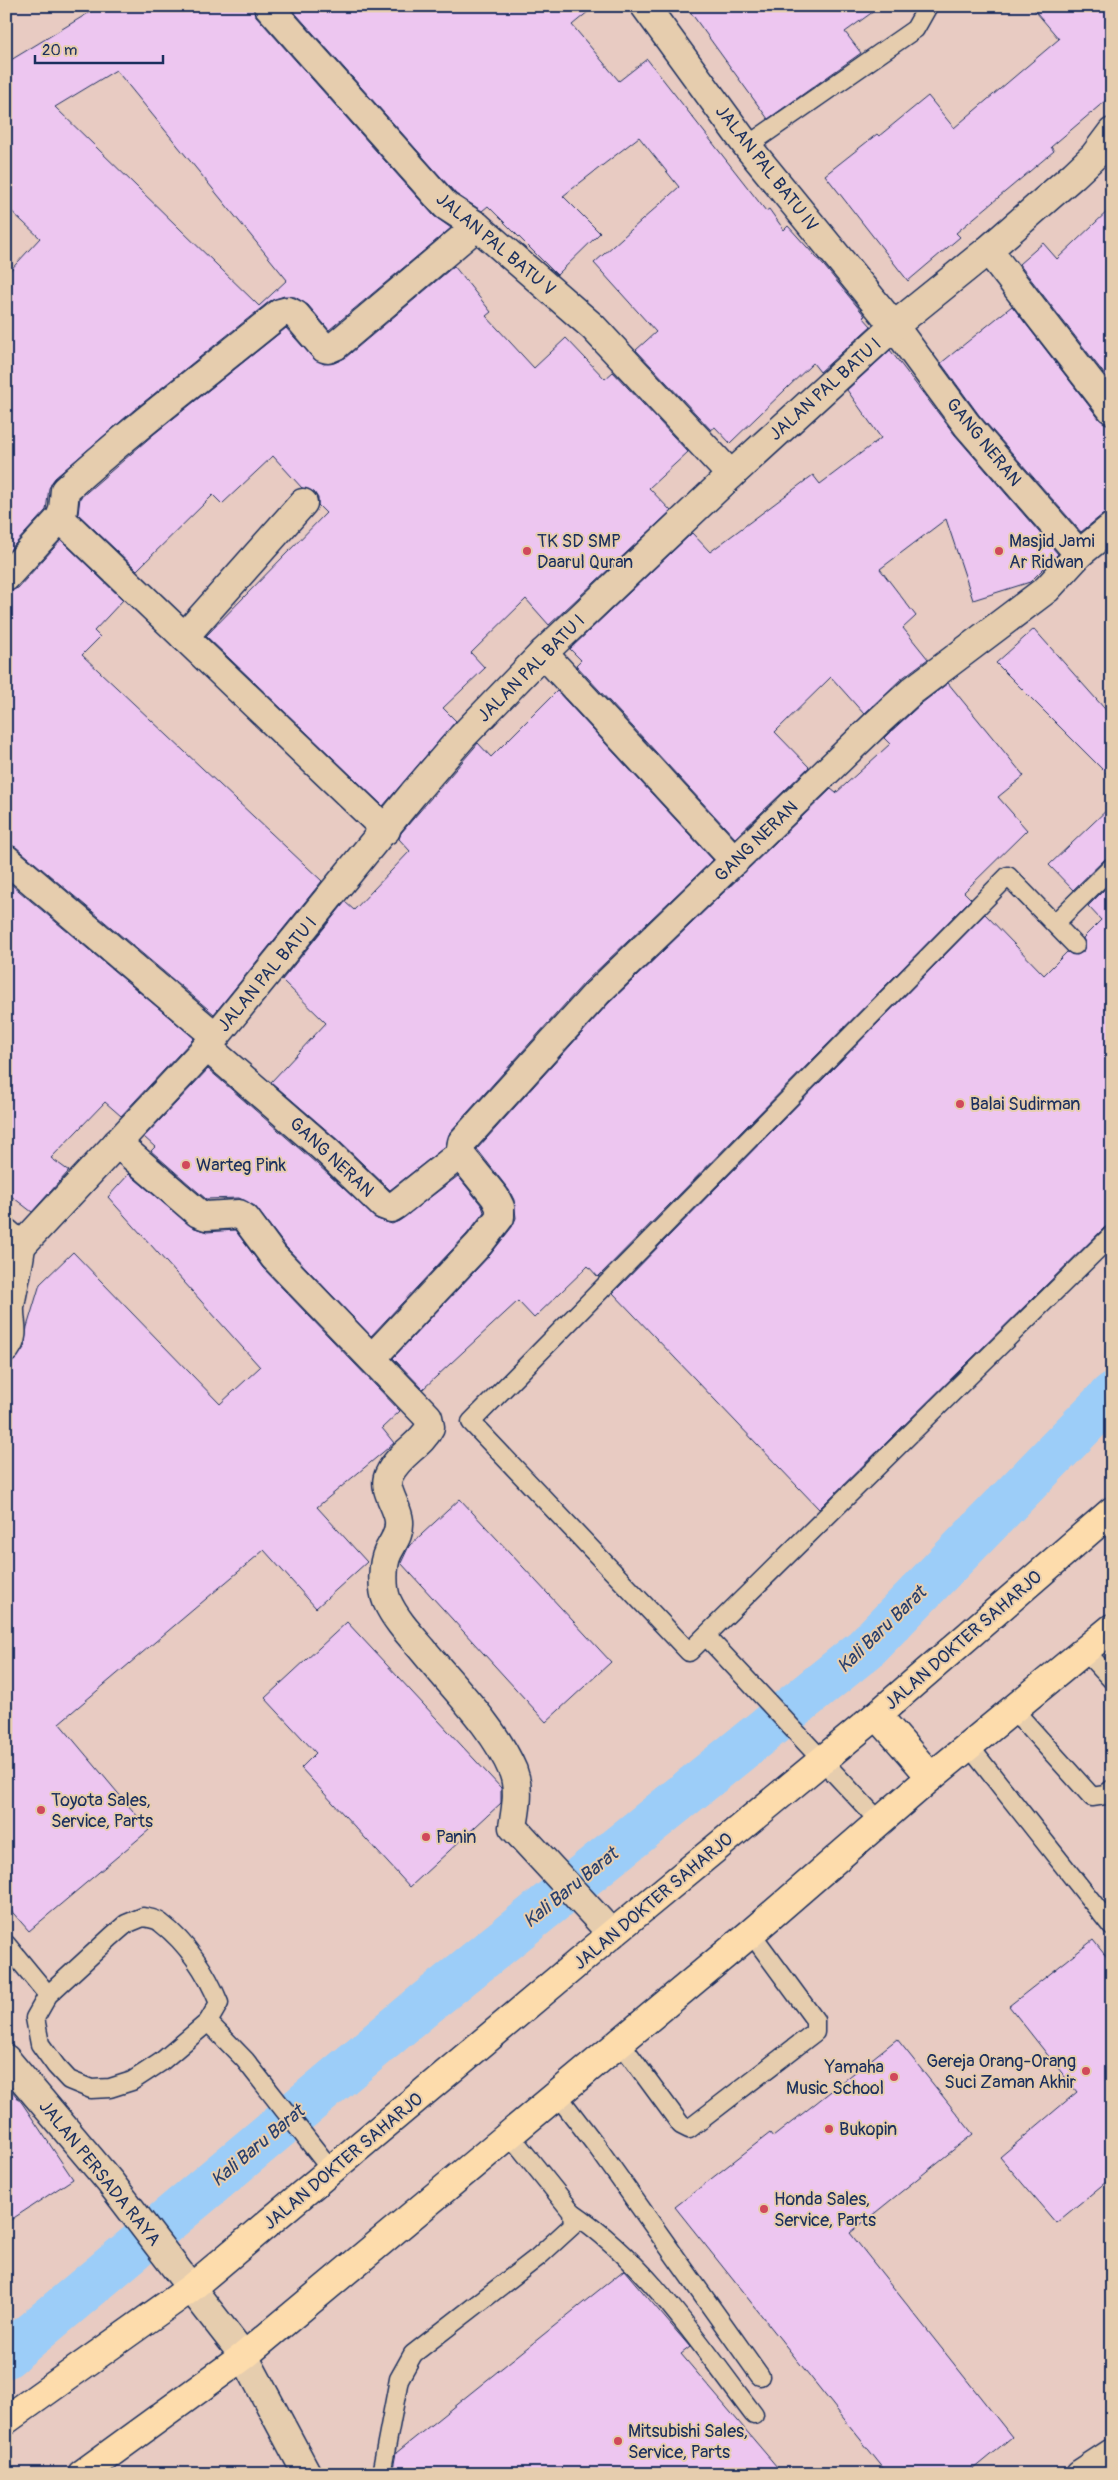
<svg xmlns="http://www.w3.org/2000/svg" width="1118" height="2480" viewBox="0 0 1118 2480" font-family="Pangolin,sans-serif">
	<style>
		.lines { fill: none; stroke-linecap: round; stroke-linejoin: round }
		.canal { stroke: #9ccdf8; stroke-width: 45 }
		.building { fill: #edc6f0; stroke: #1b2f5e; fill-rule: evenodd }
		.service-casing { stroke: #1b2f5e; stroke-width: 21 }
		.minor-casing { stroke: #1b2f5e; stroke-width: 31 }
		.tertiary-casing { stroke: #1b2f5e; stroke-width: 31 }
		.secondary-casing { stroke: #1b2f5e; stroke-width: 31 }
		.primary-casing { stroke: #1b2f5e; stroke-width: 31 }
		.service { stroke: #e6cdae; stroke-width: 18 }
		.minor { stroke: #e6cdae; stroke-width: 28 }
		.tertiary { stroke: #e6cdae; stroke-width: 28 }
		.secondary { stroke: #e6cdae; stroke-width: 28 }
		.primary { stroke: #fddcac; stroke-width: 28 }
		.poi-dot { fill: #d1495b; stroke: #e6cdae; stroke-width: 2 }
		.labels { text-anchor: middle; stroke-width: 4; stroke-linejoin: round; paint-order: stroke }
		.street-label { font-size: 18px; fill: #1b2f5e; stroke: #e6cdae }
		.poi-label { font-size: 18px; fill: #1b2f5e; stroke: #e6cdae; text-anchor: start }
		.water-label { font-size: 19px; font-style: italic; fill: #283f6d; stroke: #e6cdae }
	</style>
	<rect width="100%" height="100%" fill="#e8cbc2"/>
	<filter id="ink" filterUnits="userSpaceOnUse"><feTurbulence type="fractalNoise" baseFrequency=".02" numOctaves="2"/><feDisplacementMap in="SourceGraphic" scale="10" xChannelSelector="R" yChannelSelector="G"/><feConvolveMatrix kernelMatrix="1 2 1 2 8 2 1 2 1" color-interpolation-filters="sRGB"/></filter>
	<g filter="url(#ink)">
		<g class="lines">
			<polyline class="canal" points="6,2356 425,2004 865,1649 1112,1395"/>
		</g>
		<g class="building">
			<path d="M100,6H253L256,16L434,216L451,228L329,330L308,305L295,297L284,296L270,301L134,410L55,478L49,488L46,510L6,554V275L40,238L6,206V63ZM116,70L287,280L259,306L55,107Z"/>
			<polygon points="289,6 595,6 572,25 619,81 647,59 766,211 769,209 784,230 788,226 825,267 865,316 863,317 871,326 820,372 813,363 730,443 715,427 711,430 636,350 656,332 594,263 679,187 639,137 563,196 600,233 557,275 488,206 482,211 456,194"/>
			<polygon points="686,6 881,6 845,32 861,53 768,119"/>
			<polygon points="1031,6 1112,6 1112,95 1051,147 1054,151 956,233 960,237 908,281 825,175 877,134 879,136 928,96 954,128 1059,39"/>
			<polygon points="1112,207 1112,384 1019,264 1043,243 1057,259"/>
			<polygon points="454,266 491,312 486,316 534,368 566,338 605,379 613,372 688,452 649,488 671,511 549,625 526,599 471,653 485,668 443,708 456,721 383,806 206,636 326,513 318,505 318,498 314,492 302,488 273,456 222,504 213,495 137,570 78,514 80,498 154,434 286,328 313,358 324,364 334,363 345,358"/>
			<polygon points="1012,306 1100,420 1112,425 1112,512 1102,515 1081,532 979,415 941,363"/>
			<polygon points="890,350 955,435 1058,554 1030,582 973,600 946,519 880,569 916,616 903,628 928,659 901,679 864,714 831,677 775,732 809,767 735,838 576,665 581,660 570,649 692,533 710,552 813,475 820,484 881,438 847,390"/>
			<polygon points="61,540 123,600 94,631 100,637 82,655 322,881 214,1014 16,847 6,844 6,592 18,588"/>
			<polygon points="1034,629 1112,717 1112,779 996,663"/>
			<polygon points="948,683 1024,776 998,797 1027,830 964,892 971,899 598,1277 588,1266 534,1318 518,1301 423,1389 393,1358 490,1255 512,1227 516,1218 514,1200 509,1190 477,1149 608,1004 831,789 836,793 890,744 884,738 888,734 922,703"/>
			<polygon points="557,691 713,860 585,982 450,1132 446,1146 390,1190 339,1141 271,1082 326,1023 282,980 345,902 354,910 410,851 399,839 401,833 474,748 478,743 491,757"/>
			<polygon points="1112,805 1112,857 1105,859 1073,890 1049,865"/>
			<polygon points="6,880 194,1038 121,1116 105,1102 51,1158 69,1171 32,1212 6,1192"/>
			<polygon points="1112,882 1112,1225 1105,1227 819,1509 613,1293 985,914 1044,975 1067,952 1077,955 1083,952 1085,943 1083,938 1101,920 1088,906"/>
			<polygon points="208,1069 317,1164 377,1219 392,1224 399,1221 458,1176 482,1206 484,1212 467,1234 371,1336 286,1247 255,1206 239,1198 206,1199 151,1151 155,1147 144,1137"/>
			<polygon points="129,1174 192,1227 207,1232 235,1230 263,1268 400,1411 382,1428 394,1443 317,1507 367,1562 316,1608 264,1550 59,1723 149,1830 29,1931 6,1905 6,1364 14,1361 24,1348 27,1327 40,1284 73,1252 220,1404 260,1367 108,1197"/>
			<polygon points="460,1499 611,1662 546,1722 401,1563 409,1546"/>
			<polygon points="347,1622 501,1788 501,1803 410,1887 301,1768 316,1753 265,1698"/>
			<polygon points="1093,1940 1112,1964 1112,2177 1056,2223 1000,2157 1077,2092 1009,2006"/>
			<polygon points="897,2039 973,2134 850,2233 1012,2437 967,2474 888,2474 675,2207 770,2133 773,2137"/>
			<polygon points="6,2084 22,2103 73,2179 6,2223"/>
			<polygon points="624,2270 690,2347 681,2354 783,2474 392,2474 396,2453"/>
		</g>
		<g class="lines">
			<g class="service-casing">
				<g id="service">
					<polyline points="747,146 915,29 928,6"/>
					<polyline points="1055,923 1112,867"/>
					<polyline points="1075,945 1008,876 471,1422 689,1652 1112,1235"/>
					<polyline points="706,1636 880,1822"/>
					<polyline points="1085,1651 1112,1680"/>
					<polyline points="1013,1709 1092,1797 1105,1795 1112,1789"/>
					<polyline points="969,1746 1112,1927"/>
					<path d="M143,1917C148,1918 157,1919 161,1923C187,1943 207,1973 219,2003L208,2022L161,2062L132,2081L110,2088L91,2089L69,2080L56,2066L40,2044L35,2018L48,1995L111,1937L126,1924Z"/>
					<polyline points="6,1944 48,1995"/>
					<polyline points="208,2022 245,2060 332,2171"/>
					<polyline points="620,2042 681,2125 689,2129 815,2032 815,2020 751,1933"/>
					<polyline points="558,2096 598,2148 760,2376"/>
					<path d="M572,2212C648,2264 699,2343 754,2415"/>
					<polyline points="381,2474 399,2379 413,2354 538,2257 573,2225 572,2212 510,2135"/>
				</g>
			</g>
			<g class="minor-casing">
				<g id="minor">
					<polyline points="268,6 446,206 477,226 593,327 731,475"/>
					<polyline points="645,6 747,146 894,326 967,425 1079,554"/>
					<polyline points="988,250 1112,410"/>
					<polyline points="60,518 386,830"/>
					<path d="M6,577L60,518L63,510L65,490C134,427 208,372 280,313L288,311L296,315L324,348L328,349L335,346L477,226"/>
					<polyline points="184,637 303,503"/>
					<polyline points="543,653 735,861"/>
					<polyline points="6,859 215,1036"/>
					<polyline points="207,1047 328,1152 383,1205 391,1208 396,1205 460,1154 462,1142 597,993 877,723 912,691 1047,589 1079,554 1112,527"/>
					<path d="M117,1143L198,1213L206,1216L239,1214L246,1219L274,1257L428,1417L430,1427C421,1446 398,1454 389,1475C382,1489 398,1506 399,1521C400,1534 393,1542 388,1552C382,1564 382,1589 387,1601C395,1619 410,1635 423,1650C452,1686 495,1728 513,1771C520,1789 516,1809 513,1827L612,1934"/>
					<path d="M6,1348C16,1334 9,1323 10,1307C13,1286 19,1266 21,1246"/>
					<polyline points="372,1358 479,1244 500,1217 500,1207 495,1197 460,1154"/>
					<polyline points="1080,2474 1112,2453"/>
				</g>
			</g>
			<g class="tertiary-casing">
				<g id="tertiary">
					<polyline points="6,1233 21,1246 207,1047 413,794 462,737 543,653 731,475 894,326 988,250 1074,175 1094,156 1112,132"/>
					<polyline points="6,2059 110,2182 191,2288"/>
				</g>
			</g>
			<g class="secondary-casing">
				<polyline id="secondary" points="191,2288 244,2356 307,2474"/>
			</g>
			<g class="primary-casing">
				<g id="primary">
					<polyline points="877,1715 931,1777"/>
					<polyline points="6,2420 191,2288 612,1934 877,1715 1112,1511"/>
					<polyline points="82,2474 244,2356 751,1933 931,1777 1112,1628"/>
				</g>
			</g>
			<use href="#service" class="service"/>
			<use href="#minor" class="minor"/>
			<use href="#tertiary" class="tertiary"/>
			<use href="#secondary" class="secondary"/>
			<use href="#primary" class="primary"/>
		</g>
	</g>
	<g class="poi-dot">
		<circle cx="527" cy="551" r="5"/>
		<circle cx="999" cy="551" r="5"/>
		<circle cx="960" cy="1104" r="5"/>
		<circle cx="186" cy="1165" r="5"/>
		<circle cx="41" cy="1810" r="5"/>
		<circle cx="426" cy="1837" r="5"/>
		<circle cx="1086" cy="2071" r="5"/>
		<circle cx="894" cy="2077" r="5"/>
		<circle cx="829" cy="2129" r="5"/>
		<circle cx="764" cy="2209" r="5"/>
		<circle cx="618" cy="2441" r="5"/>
	</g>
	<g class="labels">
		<g class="street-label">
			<text transform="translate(767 168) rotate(52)" y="6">JALAN PAL BATU IV</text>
			<text transform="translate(496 244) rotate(40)" y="6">JALAN PAL BATU V</text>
			<text transform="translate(825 389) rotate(-42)" y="6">JALAN PAL BATU I</text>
			<text transform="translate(984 442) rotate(51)" y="6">GANG NERAN</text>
			<text transform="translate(531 668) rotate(-45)" y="6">JALAN PAL BATU I</text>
			<text transform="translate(756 841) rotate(-44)" y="6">GANG NERAN</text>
			<text transform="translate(267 974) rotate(-50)" y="6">JALAN PAL BATU I</text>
			<text transform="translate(332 1157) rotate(43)" y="6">GANG NERAN</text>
			<text transform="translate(963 1640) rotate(-41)" y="6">JALAN DOKTER SAHARJO</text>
			<text transform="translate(653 1901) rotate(-40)" y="6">JALAN DOKTER SAHARJO</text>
			<text transform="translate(343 2161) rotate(-40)" y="6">JALAN DOKTER SAHARJO</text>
			<text transform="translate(100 2173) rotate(51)" y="6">JALAN PERSADA RAYA</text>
		</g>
		<g class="poi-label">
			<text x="537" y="547">TK SD SMP<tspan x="537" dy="21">Daarul Quran</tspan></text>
			<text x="1009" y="547">Masjid Jami<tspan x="1009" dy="21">Ar Ridwan</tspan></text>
			<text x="970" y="1110">Balai Sudirman</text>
			<text x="196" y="1171">Warteg Pink</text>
			<text x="51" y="1806">Toyota Sales,<tspan x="51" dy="21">Service, Parts</tspan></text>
			<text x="436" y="1843">Panin</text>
			<text x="1076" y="2067" text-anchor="end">Gereja Orang-Orang<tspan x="1076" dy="21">Suci Zaman Akhir</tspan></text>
			<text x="884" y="2073" text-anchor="end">Yamaha<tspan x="884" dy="21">Music School</tspan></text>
			<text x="839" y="2135">Bukopin</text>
			<text x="774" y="2205">Honda Sales,<tspan x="774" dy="21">Service, Parts</tspan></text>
			<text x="628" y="2437">Mitsubishi Sales,<tspan x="628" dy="21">Service, Parts</tspan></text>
		</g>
		<g class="water-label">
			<text transform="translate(881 1629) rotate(-44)" y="7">Kali Baru Barat</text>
			<text transform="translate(570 1887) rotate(-39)" y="7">Kali Baru Barat</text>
			<text transform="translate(257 2145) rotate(-40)" y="7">Kali Baru Barat</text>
		</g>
	</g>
	<rect width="1118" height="2480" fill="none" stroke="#e6cdae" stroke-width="25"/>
	<rect x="12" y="12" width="1093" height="2455" fill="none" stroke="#1b2f5e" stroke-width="2" filter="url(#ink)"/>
	<path d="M35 55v8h128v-8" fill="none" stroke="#1b2f5e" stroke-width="2.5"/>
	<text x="42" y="55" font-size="15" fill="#1b2f5e" stroke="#e6cdae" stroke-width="4" paint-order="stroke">20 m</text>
</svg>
